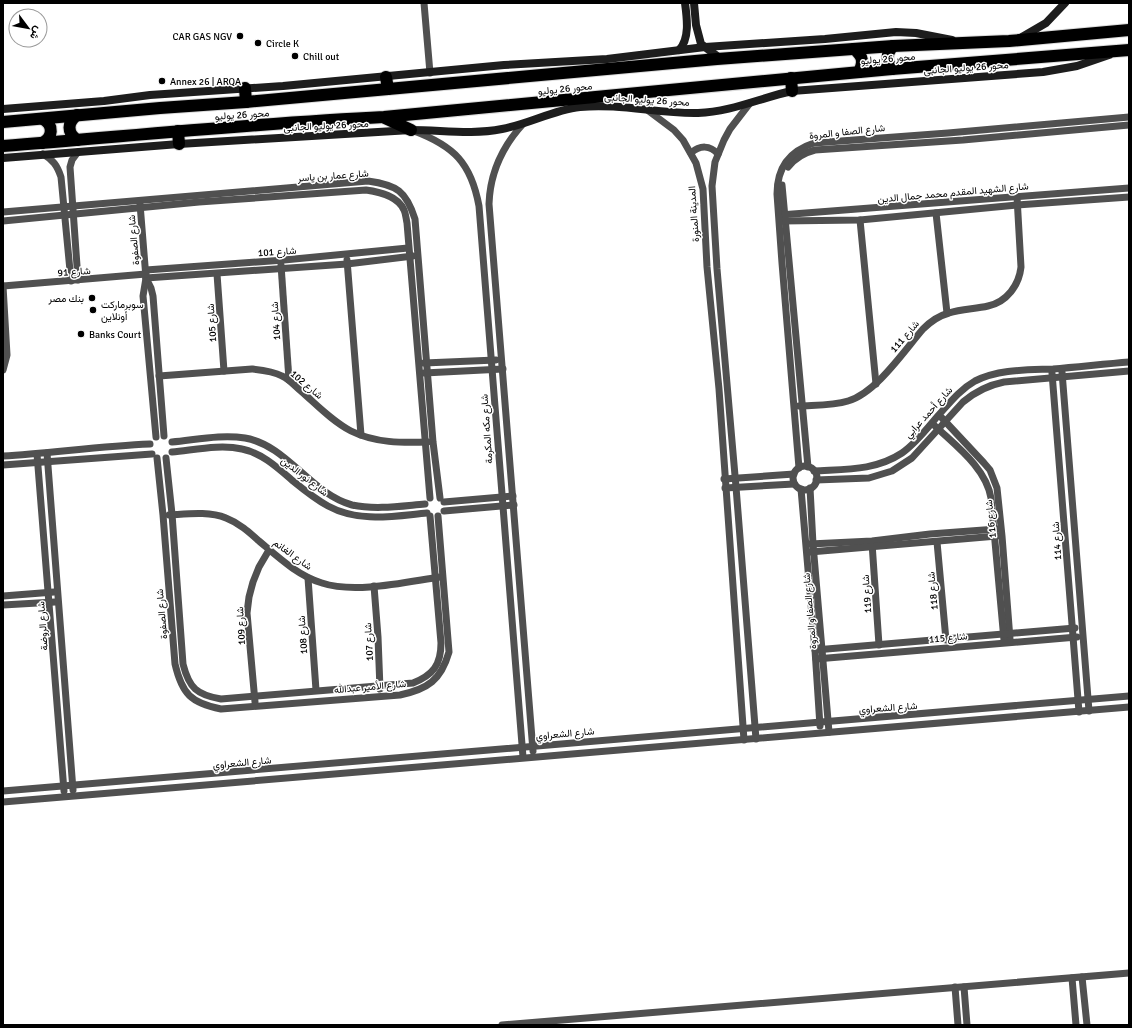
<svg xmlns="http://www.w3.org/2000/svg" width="1132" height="1028" viewBox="0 0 1132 1028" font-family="Signika,Vazirmatn,sans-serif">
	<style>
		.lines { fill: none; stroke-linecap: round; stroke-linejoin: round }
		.highway-casing { stroke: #dbdbdb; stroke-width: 14 }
		.street { stroke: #505050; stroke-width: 7 }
		.secondary { stroke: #1d1d1d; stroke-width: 8 }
		.highway { stroke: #000; stroke-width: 12 }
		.poi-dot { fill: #000; stroke: #fff; stroke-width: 1.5 }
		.labels { text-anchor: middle; stroke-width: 3; stroke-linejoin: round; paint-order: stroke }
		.poi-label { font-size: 10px; fill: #000; stroke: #fff; text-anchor: start }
		.street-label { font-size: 10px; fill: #000; stroke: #fff }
	</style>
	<rect width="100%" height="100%" fill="#fff"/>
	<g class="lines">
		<g class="highway-casing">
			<g id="highway">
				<path d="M854,49C863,56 864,62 859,72"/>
				<path d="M892,69C886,60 886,54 893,46"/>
				<polyline points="386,77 388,89"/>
				<polyline points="791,78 792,91"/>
				<polyline points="245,88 246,102"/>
				<path d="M77,115C67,122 67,133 77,140"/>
				<polyline points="385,118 411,130"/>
				<polyline points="3,122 160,108 246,102 717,59 893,46 1009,41 1129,30"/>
				<polyline points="178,131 179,144"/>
				<path d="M42,143C53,138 54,125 43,119"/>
				<path d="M3,146C130,136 257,123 384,117L892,69L1129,50"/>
			</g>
		</g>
		<g class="street">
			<polyline points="424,3 430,73"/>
			<polyline points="750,103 730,129 724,140 715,162 712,186 717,269 736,487 756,739"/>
			<polyline points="646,109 674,130 683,140 696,163 703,189 707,267 719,389 744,740"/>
			<path d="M523,124C502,147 490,173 489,204L533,751"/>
			<path d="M414,131C454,146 471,163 479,206L523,757"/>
			<polyline points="78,152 72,160 70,167 78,280"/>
			<path d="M691,153C700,145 710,145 718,154"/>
			<path d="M43,154C53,160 57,165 61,177L71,281"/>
			<path d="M788,167C795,158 803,153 815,150L963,140L1129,125"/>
			<polyline points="782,185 808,467"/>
			<polyline points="140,204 146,278 151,288 153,296 164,436"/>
			<path d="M3,212L368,181C397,185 406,191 415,219L433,442L440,498"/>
			<polyline points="936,213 947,313"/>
			<polyline points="780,215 1129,188"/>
			<polyline points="860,220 876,384"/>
			<path d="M3,221L199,202L366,190C380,192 398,196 404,210C406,214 406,219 407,223L430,498"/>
			<polyline points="781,221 860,220 1017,205 1129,197"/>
			<polyline points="347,260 361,435"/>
			<polyline points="281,265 289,380"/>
			<polyline points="146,270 284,260 408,248"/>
			<polyline points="217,274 224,371"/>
			<polyline points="146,278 347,264 413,256"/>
			<polyline points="146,278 143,296 156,437"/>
			<polyline points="3,286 146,274"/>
			<polyline points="424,363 496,360"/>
			<polyline points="3,370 7,355 3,286"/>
			<polyline points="1062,372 1089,711"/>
			<polyline points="424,373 503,369"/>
			<polyline points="1052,373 1079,712"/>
			<path d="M159,376L252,369C262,370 273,371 282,376C289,379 295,386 301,391C317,405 332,421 351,431C375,443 402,443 428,442"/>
			<path d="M799,406C815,405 833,406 848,401C876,393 904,351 923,329C930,322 938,316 949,313C961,309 975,309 988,306C1007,302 1019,285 1021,267L1017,197"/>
			<polyline points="942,418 984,463 990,470 997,488 1002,536 1010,639"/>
			<path d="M935,426C956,446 986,468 991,498L1004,640"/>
			<path d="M172,442C195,440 221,434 245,438C287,445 311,494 352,505C376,510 401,506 425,504"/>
			<path d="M172,452C194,450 220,444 242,449C262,453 278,468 293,481C304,490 315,499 328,506C359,523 394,516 427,513"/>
			<polyline points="47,453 73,790"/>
			<polyline points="37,454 64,791"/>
			<path d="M3,456C52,453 101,446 150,444"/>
			<path d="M157,458L163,515L175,664C182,694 191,703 221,709L400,695C428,689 441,680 449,652L438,516"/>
			<path d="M166,458L172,514L183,664C189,688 197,695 221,699L413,683C433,675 441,665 441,643L430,516"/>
			<polyline points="3,465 152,454"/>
			<circle cx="805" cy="478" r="12"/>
			<path d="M799,468L782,263L777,194C777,168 789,151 814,143L948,133L1129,117"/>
			<path d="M814,471C844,469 875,471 902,453C915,444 926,430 936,418C948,405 959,390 975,381C999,369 1027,370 1053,369C1078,367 1104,364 1129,362"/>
			<polyline points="724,479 794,474"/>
			<path d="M816,480L869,478L892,471L912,458L963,402C976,391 989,385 1004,382L1129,371"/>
			<polyline points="725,488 794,484"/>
			<polyline points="810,488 813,544 829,732"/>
			<polyline points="801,489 815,650 820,726"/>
			<polyline points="444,502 513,496"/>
			<polyline points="444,511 514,505"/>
			<path d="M169,515C187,514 209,511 226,518C239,523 249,532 259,541C278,557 298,576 322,583C355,594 406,582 440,577"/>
			<polyline points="937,542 946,640"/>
			<polyline points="872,543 879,645"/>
			<polyline points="810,544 872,541 930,534 997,529"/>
			<polyline points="810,552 997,536"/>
			<polyline points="308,578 316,690"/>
			<polyline points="374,586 378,637 380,689"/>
			<polyline points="3,596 54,592"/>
			<polyline points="3,605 55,602"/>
			<polyline points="815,650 1075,628"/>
			<polyline points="816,659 1077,637"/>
			<polyline points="255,702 247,613 249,597 253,582 259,567 269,550"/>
			<polyline points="3,791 1129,696"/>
			<path d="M3,802C378,768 754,741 1129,707"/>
			<polyline points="1082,977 1087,1025"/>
			<polyline points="1072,978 1076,1025"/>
			<polyline points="955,987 958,1025"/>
			<polyline points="964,987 967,1025"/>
			<polyline points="502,1025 1129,973"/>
		</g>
		<g class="secondary">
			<polyline points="694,3 696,25 701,44 721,59"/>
			<polyline points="1022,37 1046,23 1065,3"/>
			<path d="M679,50C690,39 687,18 685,3"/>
			<polyline points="3,109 104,101 150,95 283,86 504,65 607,59 705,47 825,39 896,32 916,33 952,40"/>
			<path d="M3,158L179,144L411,130C442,130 472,135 502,129C529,124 553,110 580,107C620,103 659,114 698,113C731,112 760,98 792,91L1043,72L1077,66L1109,55"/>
		</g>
		<use href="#highway" class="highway"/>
	</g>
	<g class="poi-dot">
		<circle cx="240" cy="36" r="4"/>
		<circle cx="258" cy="43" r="4"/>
		<circle cx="295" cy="56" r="4"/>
		<circle cx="162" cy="81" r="4"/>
		<circle cx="92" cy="298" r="4"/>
		<circle cx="93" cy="310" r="4"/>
		<circle cx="81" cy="334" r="4"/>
	</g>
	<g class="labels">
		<g class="poi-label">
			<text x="232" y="40" text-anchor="end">CAR GAS NGV</text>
			<text x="266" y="47">Circle K</text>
			<text x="303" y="60">Chill out</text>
			<text x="170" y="85">Annex 26 | ARQA</text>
			<text x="84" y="302" text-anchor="end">بنك مصر</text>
			<text x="101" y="308">سوبرماركت<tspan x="101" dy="12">أونلاين</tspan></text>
			<text x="89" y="338">Banks Court</text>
		</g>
		<g class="street-label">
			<text transform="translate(888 58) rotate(-5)" y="4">محور 26 يوليو</text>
			<text transform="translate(966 67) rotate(-4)" y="4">محور 26 يوليو الجانبى</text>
			<text transform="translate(565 88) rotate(-6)" y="4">محور 26 يوليو</text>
			<text transform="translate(647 99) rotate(4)" y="4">محور 26 يوليو الجانبى</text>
			<text transform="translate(242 114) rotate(-4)" y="4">محور 26 يوليو</text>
			<text transform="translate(326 125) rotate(-3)" y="4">محور 26 يوليو الجانبى</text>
			<text transform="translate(847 131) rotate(-6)" y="4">شارع الصفا و المروة</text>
			<text transform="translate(333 175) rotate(-4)" y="4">شارع عمار بن ياسر</text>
			<text transform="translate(953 192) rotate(-5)" y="4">شارع الشهيد المقدم محمد جمال الدين</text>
			<text transform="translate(693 214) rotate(-94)" y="4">المدينة المنورة</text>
			<text transform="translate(133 240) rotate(-95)" y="4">شارع الصفوة</text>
			<text transform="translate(277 251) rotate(-4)" y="4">شارع 101</text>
			<text transform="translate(74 271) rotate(-4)" y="4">شارع 91</text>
			<text transform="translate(275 321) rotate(-94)" y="4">شارع 104</text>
			<text transform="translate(211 323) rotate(-94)" y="4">شارع 105</text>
			<text transform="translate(904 336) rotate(-49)" y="4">شارع 111</text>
			<text transform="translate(307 384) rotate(40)" y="4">شارع 102</text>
			<text transform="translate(928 412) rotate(-48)" y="4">شارع أحمد عرابي</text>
			<text transform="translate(486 429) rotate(-94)" y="4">شارع مكه المكرمة</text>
			<text transform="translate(305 476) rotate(38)" y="4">شارع نور الدين</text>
			<text transform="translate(990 519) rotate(-96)" y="4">شارع 116</text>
			<text transform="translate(1056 541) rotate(-94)" y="4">شارع 114</text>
			<text transform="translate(293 554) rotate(36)" y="4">شارع الغانم</text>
			<text transform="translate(932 591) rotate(-95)" y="4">شارع 118</text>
			<text transform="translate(866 594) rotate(-94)" y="4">شارع 119</text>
			<text transform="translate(809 611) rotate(-95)" y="4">شارع الصفا و المروة</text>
			<text transform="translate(161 614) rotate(-95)" y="4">شارع الصفوة</text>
			<text transform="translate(42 626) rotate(-94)" y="4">شارع الروضة</text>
			<text transform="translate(240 626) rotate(-93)" y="4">شارع 109</text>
			<text transform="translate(302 635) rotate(-94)" y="4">شارع 108</text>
			<text transform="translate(948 637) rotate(-5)" y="4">شارع 115</text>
			<text transform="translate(368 642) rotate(-93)" y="4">شارع 107</text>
			<text transform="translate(370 686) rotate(-5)" y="4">شارع الأمير عبدالله</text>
			<text transform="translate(888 707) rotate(-4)" y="4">شارع الشعراوي</text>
			<text transform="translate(565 733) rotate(-5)" y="4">شارع الشعراوي</text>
			<text transform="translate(242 762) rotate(-5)" y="4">شارع الشعراوي</text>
		</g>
	</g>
	<rect width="1132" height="1028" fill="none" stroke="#000000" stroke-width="8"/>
	<g transform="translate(28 28) rotate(122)"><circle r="19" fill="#ffffff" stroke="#999999"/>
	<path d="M0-3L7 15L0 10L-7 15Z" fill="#000000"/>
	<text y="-6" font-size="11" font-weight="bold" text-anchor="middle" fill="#000000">ش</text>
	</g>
</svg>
